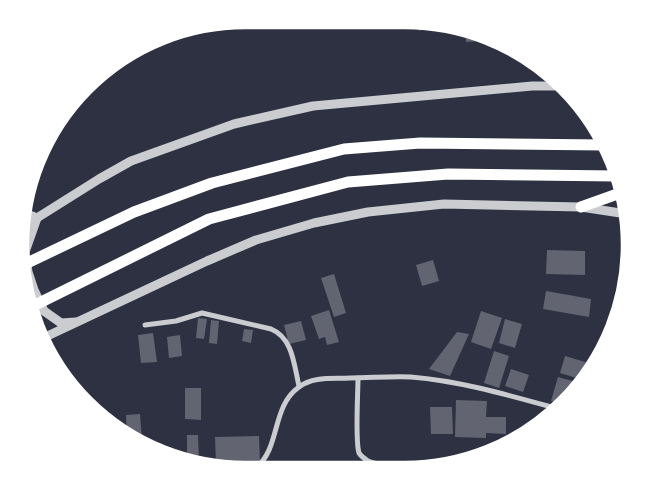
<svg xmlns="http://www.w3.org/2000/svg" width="650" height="489" viewBox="0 0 650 489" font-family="Helvetica,sans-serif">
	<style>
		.building { fill: #626471 }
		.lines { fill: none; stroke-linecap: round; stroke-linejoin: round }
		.minor { stroke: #caccd0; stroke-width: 5 }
		.tertiary { stroke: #caccd0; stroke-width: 9 }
		.trunk { stroke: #fff; stroke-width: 11 }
		.rim { fill: none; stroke: #fff; stroke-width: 2.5 }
	</style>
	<rect width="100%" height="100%" fill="#2d3142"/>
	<g class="building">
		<polygon points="412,25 425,25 420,31"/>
		<polygon points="465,27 482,35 483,41 466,42"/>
		<polygon points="547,250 585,251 585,275 546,274"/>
		<polygon points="433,260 439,281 422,286 416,265"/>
		<polygon points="334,274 346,313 334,317 321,278"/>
		<polygon points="546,291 591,299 589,317 543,309"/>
		<polygon points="329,310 339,342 327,345 325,337 319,339 311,316"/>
		<polygon points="481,311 502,318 491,349 471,342"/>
		<polygon points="198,318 207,319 204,339 196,338"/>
		<polygon points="505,319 522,324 515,348 499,343"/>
		<polygon points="211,320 219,321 217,344 209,343"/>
		<polygon points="301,321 306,340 289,344 284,325"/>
		<polygon points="244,329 253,330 251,343 242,341"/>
		<polygon points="457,332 469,334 450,376 429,369"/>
		<polygon points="153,333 157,362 141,363 138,335"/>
		<polygon points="180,335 182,356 169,358 167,337"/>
		<polygon points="494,351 509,356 499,388 484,383"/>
		<polygon points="565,356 592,364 589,374 583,380 560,373"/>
		<polygon points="511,369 529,375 523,392 505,386"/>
		<polygon points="558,377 580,383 560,403 551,401"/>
		<polygon points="185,388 201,388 201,420 185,419"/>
		<polygon points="456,400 487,401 486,417 506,417 506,434 486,433 486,438 455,437"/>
		<polygon points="430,407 452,407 453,434 431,434"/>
		<polygon points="140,414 142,439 130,439 127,436 126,415"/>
		<polygon points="187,435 198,435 199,463 187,459"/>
		<polygon points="259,436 260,463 216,464 215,437"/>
	</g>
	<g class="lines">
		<g class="minor">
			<path d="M145,325L176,321L202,313L271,329C293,338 294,365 299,386"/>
			<path d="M358,378C358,393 355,441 359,453C361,456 365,459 368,461C379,467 415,467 430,468"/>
			<path d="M256,468C281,447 271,407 299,387C313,376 333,379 350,378C370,378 391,376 411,377C460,381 508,395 555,408"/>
		</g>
		<g class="tertiary">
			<polyline points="22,212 37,218 25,252 28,272 34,290 44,311 61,323 76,322"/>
			<polyline points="21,228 99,179 131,161 234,124 313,106 532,86 562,86"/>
			<polyline points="29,308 42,338"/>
			<polyline points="41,339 207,261 256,240 314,223 368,212 444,204 581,207 627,214"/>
		</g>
		<g class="trunk">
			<polyline points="581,207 623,192"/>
			<polyline points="21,266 134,212 212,183 344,149 420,143 604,145"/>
			<polyline points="29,308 209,219 348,182 448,174 617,176"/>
		</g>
	</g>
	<path d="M0 0H650V489H0ZM245 28H405A217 217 0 0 1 622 245V245A217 217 0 0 1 405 462H245A217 217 0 0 1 28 245V245A217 217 0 0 1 245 28Z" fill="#fff" fill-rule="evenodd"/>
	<path class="rim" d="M245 28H405A217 217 0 0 1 622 245V245A217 217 0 0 1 405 462H245A217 217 0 0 1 28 245V245A217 217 0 0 1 245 28Z"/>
</svg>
